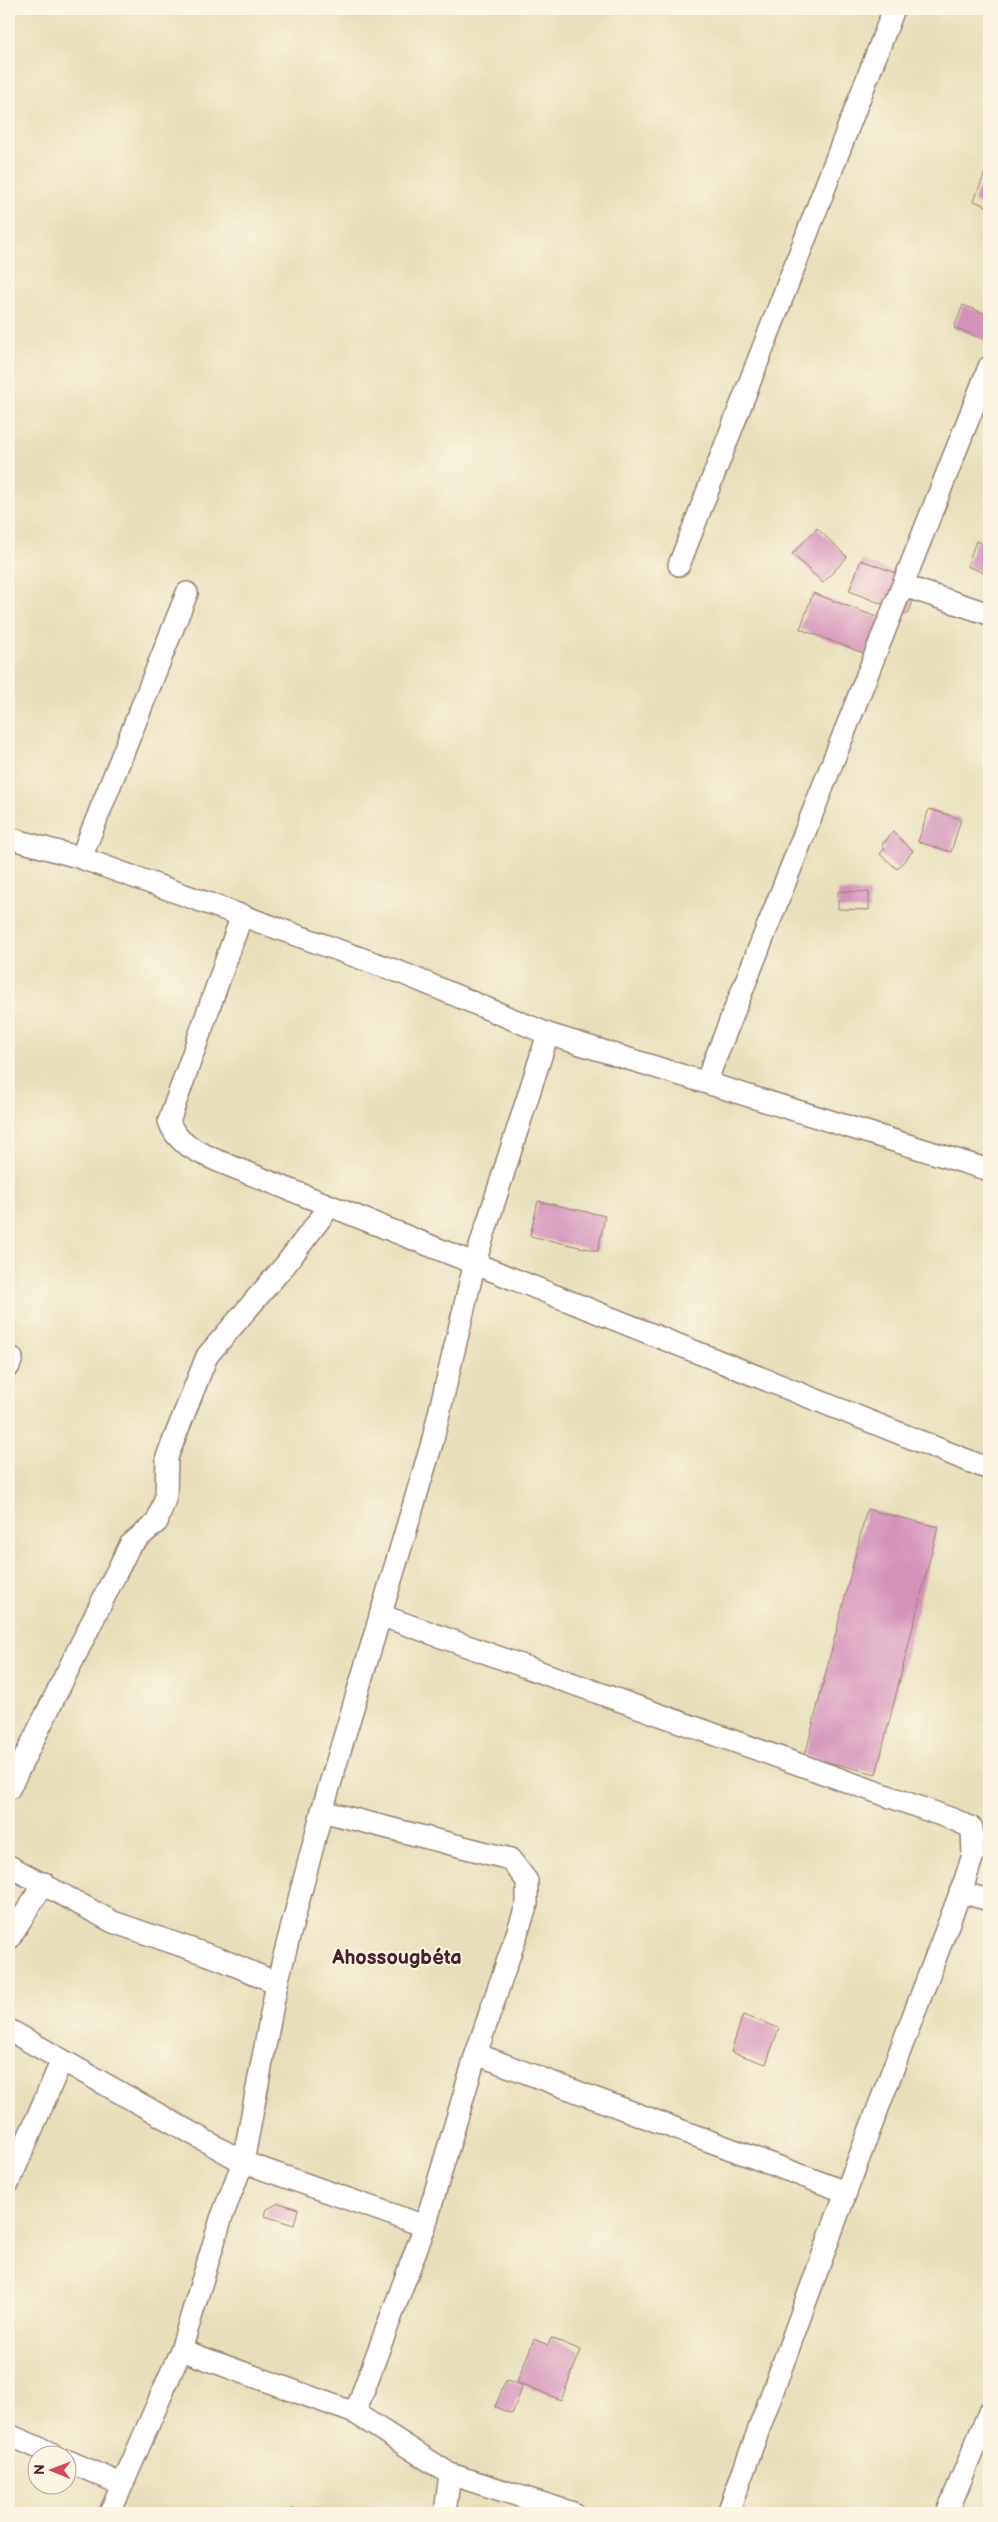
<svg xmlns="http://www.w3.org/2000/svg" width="998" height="2522" viewBox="0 0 998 2522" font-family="'Balsamiq Sans',sans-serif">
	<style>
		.building { fill: #d492b9 }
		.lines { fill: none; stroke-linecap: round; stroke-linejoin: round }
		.minor-casing { stroke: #987f72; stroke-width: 24 }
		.minor { stroke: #fff; stroke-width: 21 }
		.labels { text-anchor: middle; stroke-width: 4; stroke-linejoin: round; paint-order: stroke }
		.quarter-label { font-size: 20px; font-weight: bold; fill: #4a1f2b; stroke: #fcf5e5 }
	</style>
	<rect width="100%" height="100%" fill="#fcf5e5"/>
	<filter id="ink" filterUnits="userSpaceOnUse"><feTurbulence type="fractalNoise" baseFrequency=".02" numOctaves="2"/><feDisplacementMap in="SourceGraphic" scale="10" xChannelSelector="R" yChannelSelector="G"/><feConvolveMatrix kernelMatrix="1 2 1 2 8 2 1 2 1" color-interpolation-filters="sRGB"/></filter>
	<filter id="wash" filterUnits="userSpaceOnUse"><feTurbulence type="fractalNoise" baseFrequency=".0096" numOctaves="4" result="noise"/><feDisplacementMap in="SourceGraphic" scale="20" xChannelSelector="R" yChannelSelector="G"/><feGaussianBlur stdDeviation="1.12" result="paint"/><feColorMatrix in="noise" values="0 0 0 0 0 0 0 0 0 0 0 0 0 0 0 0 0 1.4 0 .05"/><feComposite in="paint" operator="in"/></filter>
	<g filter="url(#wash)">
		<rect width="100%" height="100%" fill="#e7dfb9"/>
		<g id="blocks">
			<g class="building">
				<polygon points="986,170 989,171 989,207 974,201"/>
				<polygon points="963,305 989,315 989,341 954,328"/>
				<polygon points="817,528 847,557 823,583 792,554"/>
				<polygon points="976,541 989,546 989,575 967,566"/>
				<polygon points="861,560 920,582 908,614 849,591"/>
				<polygon points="813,593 882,619 868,655 800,629"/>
				<polygon points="929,809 961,819 951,852 918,842"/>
				<polygon points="893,832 913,851 897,869 880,854 885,848 882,845"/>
				<polygon points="838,891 869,892 869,910 838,909"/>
				<polygon points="538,1201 605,1216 598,1251 530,1236"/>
				<polygon points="867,1509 938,1527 876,1774 805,1756"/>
				<polygon points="743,2015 779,2028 766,2064 731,2052"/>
				<polygon points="279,2203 298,2209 294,2225 265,2216 267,2209"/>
				<polygon points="551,2338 581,2350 561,2400 517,2382 534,2339 548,2345"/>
				<polygon points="506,2380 523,2386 512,2414 495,2407"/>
				<rect x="292" y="2509" width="28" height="4"/>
			</g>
		</g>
	</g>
	<g filter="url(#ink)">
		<use href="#blocks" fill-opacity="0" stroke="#987f72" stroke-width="1"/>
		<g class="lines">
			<g class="minor-casing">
				<g id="minor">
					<polyline points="679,565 894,9"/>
					<polyline points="904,586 989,614"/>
					<polyline points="9,838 81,858 402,973 548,1034 989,1170"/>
					<polyline points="81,858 187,593"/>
					<path d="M242,915L169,1121C177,1145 197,1151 218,1161L989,1469"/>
					<polyline points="706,1082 989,367"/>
					<polyline points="9,1366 12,1358"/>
					<polyline points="380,1615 955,1820 972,1828 973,1855 964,1883 846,2192 728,2513"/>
					<polyline points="9,1789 130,1545 157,1522 166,1496 167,1457 207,1356 286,1264 330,1206"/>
					<polyline points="322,1811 510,1859 527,1881 527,1904 476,2054 425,2226 355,2413"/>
					<polyline points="9,1866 113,1922 220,1959 277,1983"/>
					<polyline points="960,1892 989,1900"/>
					<polyline points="9,1939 44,1883"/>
					<polyline points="9,2030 243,2162 425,2226"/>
					<polyline points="476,2054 846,2192"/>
					<polyline points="9,2182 62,2060"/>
					<polyline points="181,2350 355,2413 450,2474 573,2513"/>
					<polyline points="9,2435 53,2454"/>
					<polyline points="68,2461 121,2484"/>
					<polyline points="110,2513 181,2350 221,2219 243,2162 277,1983 322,1811 432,1443 475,1262 548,1034"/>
					<polyline points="445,2513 450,2474"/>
					<polyline points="947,2513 989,2412"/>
				</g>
			</g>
			<use href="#minor" class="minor"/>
		</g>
	</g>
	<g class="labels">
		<g class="quarter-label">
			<text x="397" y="1964">Ahossougbéta</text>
		</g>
	</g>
	<rect width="998" height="2522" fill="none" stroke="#fcf5e5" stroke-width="30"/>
	<g transform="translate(52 2470) rotate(271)"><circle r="24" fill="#fcf5e5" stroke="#b59f9b"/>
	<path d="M0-4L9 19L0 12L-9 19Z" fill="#d1495b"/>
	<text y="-8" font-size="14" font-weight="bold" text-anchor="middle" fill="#4a1f2b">N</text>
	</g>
</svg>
